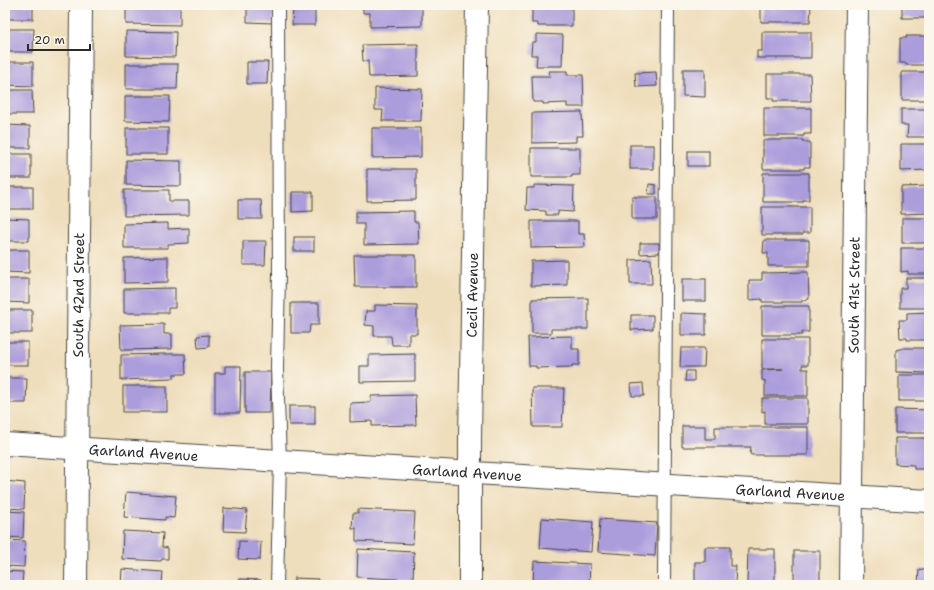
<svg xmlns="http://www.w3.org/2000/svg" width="934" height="590" viewBox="0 0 934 590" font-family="'Shantell Sans',sans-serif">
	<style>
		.building { fill: #ab9cdc }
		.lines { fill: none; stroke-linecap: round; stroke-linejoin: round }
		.service-casing { stroke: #484641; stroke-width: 14 }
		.minor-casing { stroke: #484641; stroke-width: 24 }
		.service { stroke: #fff; stroke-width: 12 }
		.minor { stroke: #fff; stroke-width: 22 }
		.labels { text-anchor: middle; stroke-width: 3; stroke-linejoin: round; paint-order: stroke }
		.street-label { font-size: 14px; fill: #2b2b2b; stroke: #fbf7ec }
	</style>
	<rect width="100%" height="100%" fill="#fbf7ec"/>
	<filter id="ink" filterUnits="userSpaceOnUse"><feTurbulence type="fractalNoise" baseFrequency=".025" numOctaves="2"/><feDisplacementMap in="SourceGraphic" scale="8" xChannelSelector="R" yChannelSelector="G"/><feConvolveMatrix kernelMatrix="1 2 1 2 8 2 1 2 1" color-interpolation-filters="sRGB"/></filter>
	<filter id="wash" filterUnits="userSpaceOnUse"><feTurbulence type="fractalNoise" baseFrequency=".012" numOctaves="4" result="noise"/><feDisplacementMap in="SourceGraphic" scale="16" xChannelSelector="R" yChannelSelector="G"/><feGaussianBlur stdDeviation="0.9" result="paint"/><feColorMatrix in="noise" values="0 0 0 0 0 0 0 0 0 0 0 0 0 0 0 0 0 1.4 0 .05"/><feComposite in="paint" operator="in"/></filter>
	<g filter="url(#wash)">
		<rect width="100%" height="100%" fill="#efdebc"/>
		<g id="blocks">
			<g class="building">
				<rect x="5" y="5" width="28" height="14"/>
				<polygon points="126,5 180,5 180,25 126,24"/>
				<polygon points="247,5 273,5 273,23 247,22"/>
				<polygon points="363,5 422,5 422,26 370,27 370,13 363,13"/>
				<polygon points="532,5 572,5 572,26 538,26 538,23 532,23"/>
				<polygon points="761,5 811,5 810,22 761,22"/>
				<rect x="902" y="5" width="27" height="13"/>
				<polygon points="293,6 315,6 315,25 292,25"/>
				<polygon points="5,29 34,29 33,52 5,52"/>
				<polygon points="126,31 176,32 175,57 126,56"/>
				<polygon points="762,32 811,32 811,58 757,58 757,51 762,51"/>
				<polygon points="536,34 563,35 562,66 536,66 537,55 531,55 531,54 532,42 536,42"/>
				<polygon points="906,36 929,36 929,65 906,65 906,63 900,63 900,38 907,38"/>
				<polygon points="418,44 418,76 369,77 368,61 363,61 362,45"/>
				<polygon points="5,62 33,62 33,86 5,85"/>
				<polygon points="247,62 268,62 267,84 247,84"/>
				<polygon points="126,64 178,64 177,89 126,89"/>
				<polygon points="683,69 705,69 705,97 683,96"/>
				<polygon points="549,71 567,71 567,75 583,75 584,107 567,107 567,103 543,104 543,102 533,102 532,76 550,76"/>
				<polygon points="656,72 657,86 636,87 635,73"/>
				<rect x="902" y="72" width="27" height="28"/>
				<polygon points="767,74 810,74 811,101 773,101 773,98 767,98"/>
				<polygon points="375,88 422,89 421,121 382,121 383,110 375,110"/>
				<polygon points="5,90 32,90 33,114 5,114"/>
				<polygon points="125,96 170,96 169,122 125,121"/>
				<polygon points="764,108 811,108 811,134 804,134 804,136 764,136"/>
				<polygon points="901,109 929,109 929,137 907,137 908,125 901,125"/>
				<polygon points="582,112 583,136 576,136 576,142 532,143 532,113"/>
				<polygon points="5,125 30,126 30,148 5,148"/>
				<rect x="126" y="128" width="42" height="26"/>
				<polygon points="372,128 421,128 421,157 372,158"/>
				<polygon points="763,140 803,140 803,142 810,142 810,167 804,167 804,169 763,169"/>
				<polygon points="901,144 929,144 929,170 901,171"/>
				<rect x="630" y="145" width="23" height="24"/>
				<polygon points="531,148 580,148 580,175 572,175 572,177 531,177"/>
				<rect x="688" y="151" width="21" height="15"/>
				<rect x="5" y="154" width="26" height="24"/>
				<polygon points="126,160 181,161 181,186 126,185"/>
				<polygon points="367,169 416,169 416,200 367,201"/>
				<polygon points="763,173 809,173 809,200 803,200 803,202 763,202"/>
				<polygon points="649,184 656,185 656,194 648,194"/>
				<polygon points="534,185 574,186 573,212 558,211 558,215 546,215 546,211 526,210 527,188 534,188"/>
				<polygon points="929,186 929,213 901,214 901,187"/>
				<rect x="5" y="187" width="28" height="22"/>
				<polygon points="124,190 169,190 169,201 189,201 189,215 124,216"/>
				<polygon points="292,192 313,192 313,211 292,212"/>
				<rect x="632" y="197" width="25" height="22"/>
				<polygon points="238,200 261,200 262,219 238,219"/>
				<polygon points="762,207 810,207 810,233 802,233 803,235 762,235"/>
				<polygon points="414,211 414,222 418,222 419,244 364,245 364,224 356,224 356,212"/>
				<polygon points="5,218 29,219 29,241 5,241"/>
				<rect x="902" y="218" width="27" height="25"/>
				<polygon points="531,221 578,221 578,234 584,234 585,247 531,248"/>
				<polygon points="168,223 168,229 189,228 189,243 168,244 168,248 124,248 124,224"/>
				<rect x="294" y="237" width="20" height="14"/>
				<polygon points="764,240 809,240 809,266 768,266 768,253 763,253"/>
				<polygon points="243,241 266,241 265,265 243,265"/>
				<polygon points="640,243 659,243 659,253 640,254"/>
				<polygon points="901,248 929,248 929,274 908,274 908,271 901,272"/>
				<polygon points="5,250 29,250 29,273 5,272"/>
				<polygon points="354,255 416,255 416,287 355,287"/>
				<polygon points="168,257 168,282 124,283 124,258"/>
				<polygon points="651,259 652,284 630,284 630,260"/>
				<polygon points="567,260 567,285 531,286 531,261"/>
				<polygon points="808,272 809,299 802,300 802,302 762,302 762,299 749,300 749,280 762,280 762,273"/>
				<polygon points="906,278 929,278 929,308 900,308 900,288 906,288"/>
				<polygon points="5,279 29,279 29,303 5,302"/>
				<rect x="682" y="279" width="24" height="22"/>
				<polygon points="175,288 175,308 168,308 168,313 124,313 124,289"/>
				<polygon points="588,298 588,329 551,329 551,333 532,333 532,299"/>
				<polygon points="291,303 319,303 319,325 310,325 309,333 291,333"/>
				<polygon points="375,305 417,306 417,334 409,334 409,345 392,345 391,336 374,336 374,326 365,325 366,311 375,311"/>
				<polygon points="762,306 809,306 809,332 802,332 802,335 762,335"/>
				<rect x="5" y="310" width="27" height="23"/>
				<polygon points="929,312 929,340 907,340 907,338 900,338 899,320 907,320 907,313"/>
				<polygon points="681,313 706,314 706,335 681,335"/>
				<polygon points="631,315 653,315 653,329 631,330"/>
				<polygon points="164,324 164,334 172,334 172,349 121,350 120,325"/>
				<polygon points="209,335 209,347 198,348 197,336"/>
				<polygon points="572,336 572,349 579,349 579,365 572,365 572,367 536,368 536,366 529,366 528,337"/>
				<polygon points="762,339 808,339 808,365 802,365 802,369 808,369 808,396 765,396 765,381 762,380 762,370 783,369 762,369"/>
				<rect x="5" y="342" width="23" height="23"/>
				<polygon points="681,348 705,348 704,367 680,367"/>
				<polygon points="904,348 929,348 929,373 896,372 896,350"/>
				<polygon points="163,354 185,354 186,374 174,374 174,378 121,380 121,355"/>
				<polygon points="415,354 415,381 360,382 360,366 369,366 369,355"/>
				<polygon points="225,366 241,366 240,413 215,413 215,373 225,373"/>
				<polygon points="686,371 694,371 694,381 685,381"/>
				<polygon points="245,372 271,372 270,413 245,413"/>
				<rect x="899" y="375" width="30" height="26"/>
				<polygon points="5,378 27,378 26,403 5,403"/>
				<polygon points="643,383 644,396 632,396 631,384"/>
				<rect x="123" y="386" width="44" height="26"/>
				<polygon points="532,388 564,388 562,427 533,427"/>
				<polygon points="415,395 416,425 372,426 372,421 350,422 350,403 371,402 371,396"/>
				<polygon points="762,398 808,398 808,424 765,424 765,411 762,412"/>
				<rect x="289" y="406" width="26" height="19"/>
				<polygon points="895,409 929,410 929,433 895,433"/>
				<polygon points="682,426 705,426 705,439 715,439 715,427 808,427 808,455 752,455 750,454 751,447 682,447"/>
				<polygon points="895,438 929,438 929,469 914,469 914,465 895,464"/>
				<polygon points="5,481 25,483 24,509 5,508"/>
				<polygon points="126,492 176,496 174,518 165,517 165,520 124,517"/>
				<polygon points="224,508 247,510 245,532 223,531"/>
				<polygon points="358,509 415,512 413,544 356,541 356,528 352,528 353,513 358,513"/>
				<polygon points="5,511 24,512 23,538 5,537"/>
				<polygon points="542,518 593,522 591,552 540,548"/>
				<polygon points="600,519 657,523 655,556 598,552"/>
				<polygon points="123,531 163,533 162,547 168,548 168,559 162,559 161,561 122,559"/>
				<polygon points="5,540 25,541 24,567 5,566"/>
				<polygon points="239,541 261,542 260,560 238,559"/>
				<polygon points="705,547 730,547 730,566 736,566 735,585 705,585 705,583 695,583 695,562 705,562"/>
				<polygon points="358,549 414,552 413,580 357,577"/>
				<polygon points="748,549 775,549 775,585 747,585"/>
				<rect x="794" y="551" width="26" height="34"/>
				<polygon points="534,561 590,564 589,585 533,585"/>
				<polygon points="122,569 163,572 162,585 121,585"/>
				<polygon points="919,569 929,570 929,585 918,585"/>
				<polygon points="5,571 23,572 22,585 5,585"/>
				<polygon points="294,578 318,579 317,584 320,585 294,585"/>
				<polygon points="240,579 261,580 261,585 240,585"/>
			</g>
		</g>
	</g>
	<g filter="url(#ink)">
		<use href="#blocks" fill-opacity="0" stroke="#484641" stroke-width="1"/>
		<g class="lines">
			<g class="service-casing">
				<g id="service">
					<polyline points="277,585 280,462 277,367 279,275 278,5"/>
					<polyline points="664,585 668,5"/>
				</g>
			</g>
			<g class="minor-casing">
				<g id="minor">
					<path id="s1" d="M5,444L929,501"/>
					<path id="s2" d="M76,585L81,5"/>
					<path id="s3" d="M470,585V438L477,5"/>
					<path id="s4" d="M851,585L857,5"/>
				</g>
			</g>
			<use href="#service" class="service"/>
			<use href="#minor" class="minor"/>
		</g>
	</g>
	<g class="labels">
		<g class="street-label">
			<text dy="5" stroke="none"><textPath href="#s2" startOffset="290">South 42nd Street</textPath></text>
			<text dy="5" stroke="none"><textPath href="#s3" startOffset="290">Cecil Avenue</textPath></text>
			<text dy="5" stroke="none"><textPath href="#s4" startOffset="290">South 41st Street</textPath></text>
			<text dy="5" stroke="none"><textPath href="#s1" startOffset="139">Garland Avenue</textPath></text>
			<text dy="5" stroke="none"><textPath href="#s1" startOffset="463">Garland Avenue</textPath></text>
			<text dy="5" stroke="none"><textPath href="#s1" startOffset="787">Garland Avenue</textPath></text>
		</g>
	</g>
	<rect width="934" height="590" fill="none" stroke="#fbf7ec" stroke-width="20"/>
	<path d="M28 44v6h62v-6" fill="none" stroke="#2b2b2b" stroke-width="2"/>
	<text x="34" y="44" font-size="12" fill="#2b2b2b" stroke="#fbf7ec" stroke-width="3" paint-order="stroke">20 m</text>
</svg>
